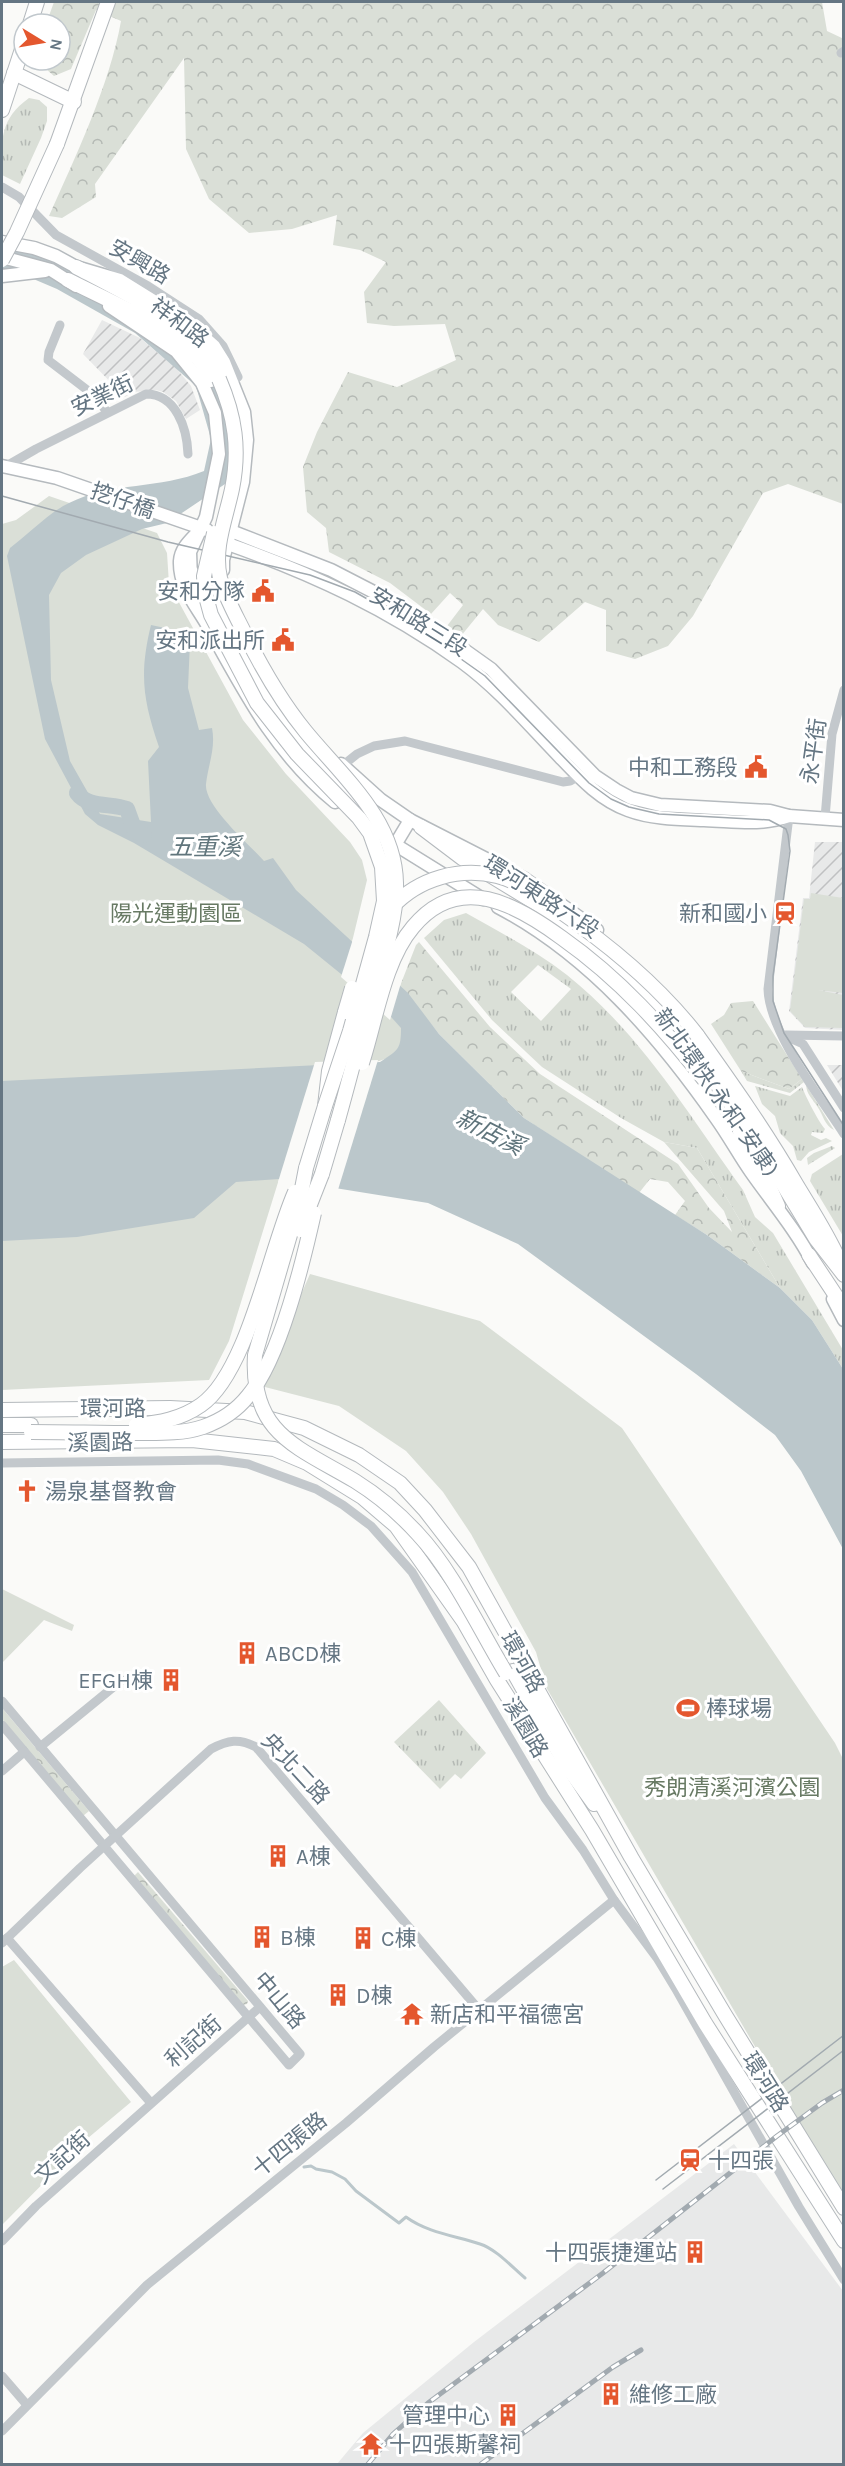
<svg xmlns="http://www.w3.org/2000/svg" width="845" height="2466" viewBox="0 0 845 2466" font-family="Karla,'Noto Sans TC',sans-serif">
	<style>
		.built { fill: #e8e9e9 }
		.industrial { fill: url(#industrial-furrows) }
		.grass { fill: url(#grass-tufts); fill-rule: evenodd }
		.forest { fill: url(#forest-crowns) }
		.park { fill: #dadfd7 }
		.water { fill: #bbc7cb }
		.pier { fill: #fafaf8 }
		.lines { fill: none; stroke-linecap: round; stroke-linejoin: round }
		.stream { stroke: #bbc7cb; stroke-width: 3 }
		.river { stroke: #bbc7cb; stroke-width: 16 }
		.major-casing { stroke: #b5babe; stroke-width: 15 }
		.highway-casing { stroke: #b4b9bd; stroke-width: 16 }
		.minor { stroke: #c3c8cc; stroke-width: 9 }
		.major { stroke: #fff; stroke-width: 12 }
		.highway { stroke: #fff; stroke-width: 14 }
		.tram { stroke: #a2aab0; stroke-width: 1.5 }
		.rail-casing { stroke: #a2aab0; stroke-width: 5 }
		.rail { stroke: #fff; stroke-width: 3; stroke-dasharray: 9; stroke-linecap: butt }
		.highway-bridge-casing { stroke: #b4b9bd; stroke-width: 16; stroke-linecap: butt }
		.highway-bridge { stroke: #fff; stroke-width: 14 }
		.labels { text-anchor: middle; stroke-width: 6; stroke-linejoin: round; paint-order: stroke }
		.street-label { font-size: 22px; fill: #657683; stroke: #fff }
		.poi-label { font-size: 22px; fill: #657683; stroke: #fff; text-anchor: start }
		.park-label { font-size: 22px; fill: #687a64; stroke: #fff }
		.water-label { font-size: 24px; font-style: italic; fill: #60757c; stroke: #fff }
	</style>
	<defs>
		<pattern id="industrial-furrows" width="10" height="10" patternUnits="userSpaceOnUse" patternTransform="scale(1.5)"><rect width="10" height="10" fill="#e8e9e9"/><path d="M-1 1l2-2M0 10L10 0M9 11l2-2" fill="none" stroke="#c0c1c2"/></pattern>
		<pattern id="grass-tufts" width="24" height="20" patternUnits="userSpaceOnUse" patternTransform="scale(1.5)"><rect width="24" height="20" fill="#dadfd7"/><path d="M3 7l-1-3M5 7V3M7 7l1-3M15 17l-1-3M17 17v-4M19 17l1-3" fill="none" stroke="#b4b9b4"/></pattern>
		<pattern id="forest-crowns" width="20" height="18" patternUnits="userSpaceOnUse" patternTransform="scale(1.5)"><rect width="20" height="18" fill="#dadfd7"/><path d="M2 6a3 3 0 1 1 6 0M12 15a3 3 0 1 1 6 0" fill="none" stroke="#b4b9b4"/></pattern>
	</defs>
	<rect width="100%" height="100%" fill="#fafaf8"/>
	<polygon class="built" points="734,2144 843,2291 843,2464 337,2464 363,2433 474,2342"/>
	<g class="industrial">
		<polygon points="102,320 140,338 176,368 191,386 200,410 186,419 176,401 163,392 156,390 134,392 125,397 83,354"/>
		<polygon points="815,842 843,842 843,1030 805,1028 789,1011 803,898 809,898"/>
		<polygon points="827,1065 843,1065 843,1091"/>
	</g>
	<g class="grass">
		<path d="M29,98L39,100L47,107V121L41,138L20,184L2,175C1,139 0,119 29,98Z"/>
		<path d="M466,913C500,932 536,951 567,975C640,1033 689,1115 743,1190L755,1217L773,1233L843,1350V1369L812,1320L780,1288L697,1148L664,1142L621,1118L542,1067L492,1020L424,938L444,920ZM538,965L571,989L541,1021L511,992Z"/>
		<polygon points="741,1071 789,1089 802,1079 804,1082 790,1093 747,1081"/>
		<path d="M806,1085L834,1130C824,1125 824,1116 817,1106C812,1098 807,1095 806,1085Z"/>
		<path d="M755,1086L790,1096L802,1087C806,1097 818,1121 825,1129L823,1133L812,1132L811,1135L821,1140L826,1138L832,1141L809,1152L801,1161L797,1160L793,1146L780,1133L775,1116L762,1104Z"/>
		<polygon points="832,1146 835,1148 808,1165 807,1158 814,1153"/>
		<polygon points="843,1154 844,1155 843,1236 810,1181 812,1174"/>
		<polygon points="439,1700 486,1753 461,1779 455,1774 440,1789 394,1742"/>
	</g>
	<g class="forest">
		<path d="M54,2H822L827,31L844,39L843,504L788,484L763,493L693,616L668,646L635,659L606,651V610L585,602L539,642L498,625L483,609L461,636L447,626L463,605L450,593L431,614L390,583L329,552L326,528L307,512L303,467L317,432L348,372L397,387L456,360L445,324L394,326L367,323L364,292L386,262L360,250L333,245L337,215L292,229L249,233L209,199L186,149L184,58L95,184L96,197L62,218L49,216C75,158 110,84 121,21L96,10L71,69L54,76L38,62V60H60V24H46Z"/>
		<polygon points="419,942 490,1027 540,1074 678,1164 709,1208 732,1232 724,1211 664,1142 697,1148 780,1288 707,1235 675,1215 685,1201 668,1182 650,1179 639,1193 524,1118 439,1034 400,986 416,945"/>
		<polygon points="753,1001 802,1079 789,1089 741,1071 711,1024 724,1015 731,1003"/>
		<polygon points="2,1708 89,1811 83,1816 2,1719"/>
		<polygon points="138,1872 248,2001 247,2004 243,2005 134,1876"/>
	</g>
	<g class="park">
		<path d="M49,496L157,533L167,553L169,584L243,720L286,774L350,842L362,860L367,880L352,942L383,1008L402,1028C401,1034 402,1041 400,1047C389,1069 335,1065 314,1066L229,1341L209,1380L2,1390V524L16,520Z"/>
		<polygon points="811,893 843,898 843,993 818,990 843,995 843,1028 805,1027 790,1011 804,899 810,899"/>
		<polygon points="310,1274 480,1321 622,1428 835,1743 843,1759 843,2198 546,1687 536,1652 471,1534 443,1492 406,1451 339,1406 261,1386"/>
		<polygon points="2,1589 74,1625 72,1631 44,1620 2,1663"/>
		<polygon points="14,1960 131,2102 88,2138 2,2225 2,1967"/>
	</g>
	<path class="water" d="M2,243L55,263L181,327L245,412L231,480L167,523L142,529L86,555L61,573L49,595L51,680L70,761L100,814L151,822L148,761L159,747C143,700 139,674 151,625L184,632L190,642L188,688L199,730L212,728C216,748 208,765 206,784C204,806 250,845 264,861L273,858L296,890L408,993L439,1034L524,1118L707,1235L780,1288L812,1320L843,1369V1549L801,1471L775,1435L696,1374L518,1244L428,1203L279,1179L236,1182L194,1218L77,1237L2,1241V1081L380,1062C398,1050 401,1050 401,1028L383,1008L304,944L134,843L98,825L85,814L45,739L7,556L10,548C26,536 51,511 69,503C111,482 161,489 204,471L211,439L196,386L135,333L57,289L17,272H2Z"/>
	<g class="pier">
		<polygon points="353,939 401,983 390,1020 341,977"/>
		<polygon points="378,1060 337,1193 278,1182 315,1062"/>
	</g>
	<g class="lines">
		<path class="stream" d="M304,2167L311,2166L316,2169L332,2172L345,2179L356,2191L399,2223L406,2217C428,2233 456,2236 480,2244C496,2249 512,2267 525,2278"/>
		<path class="river" d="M77,793C88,808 111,803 127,809L135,831L144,835"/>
		<g class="major-casing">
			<g id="major">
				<polyline points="2,242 34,248 56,256 76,267 120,280 186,321 214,346 224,362 244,412 247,440 243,482 223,560 223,570"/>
				<polyline points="2,257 51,270 76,286"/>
				<polyline points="2,276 45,271"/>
				<polyline points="109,306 176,351 202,383 215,413 219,454 206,517 190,552 191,580"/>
				<polyline points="2,466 57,478 207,530"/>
				<path d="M202,528C192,539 181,547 180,561C179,588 197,606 209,628C245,693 276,754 335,802"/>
				<polyline points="224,532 231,531 331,570 393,602 418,617 491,669 595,776 616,790 631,798 660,805 770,811 789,816 844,820"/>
				<path d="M222,539L228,544C313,574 388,609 462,662C499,689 529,725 560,757C580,778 600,800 628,810C652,819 679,819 704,820C735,821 760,826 789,816"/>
				<polyline points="341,764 381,800 410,820 525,879 597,930"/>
				<polyline points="383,837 483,899"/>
				<polyline points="395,845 410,820"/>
				<path d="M498,907C589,955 658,1035 716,1118C729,1136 739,1155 751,1172C772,1202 796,1230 813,1263"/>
				<polyline points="833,1299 844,1320"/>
			</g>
		</g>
		<g class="highway-casing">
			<g id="highway">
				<polyline points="30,24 37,2"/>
				<polyline points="14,73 74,102"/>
				<polyline points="2,110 24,43"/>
				<polyline points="57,144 108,2"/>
				<path d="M76,267C116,288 174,316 205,350C211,358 215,370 219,379"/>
				<path d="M68,280C111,302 161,322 196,356C202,363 207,372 211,380"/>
				<polyline points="191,572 206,602"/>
				<polyline points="208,594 269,700 317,757 359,799"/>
				<polyline points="421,827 462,858 539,905 572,930 614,964 656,1004 708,1071 758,1143 816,1239 844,1275"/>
				<path d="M697,1035C732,1084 766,1132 796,1184C811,1209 827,1233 839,1260"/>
				<polyline points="740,1132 765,1177 778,1206"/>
				<polyline points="306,1168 325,1106 329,1071 345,1012"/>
				<polyline points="322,1174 338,1120"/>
				<polyline points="809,1255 844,1308"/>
				<polyline points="2,1410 170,1408 245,1412 304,1428 359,1455 400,1483 425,1510 469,1567 631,1857 725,2015 844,2208"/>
				<polyline points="2,1425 31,1425"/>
				<polyline points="2,1442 192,1440 274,1449 307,1463 362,1497 396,1526 464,1622 497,1680 592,1830 705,2023 844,2241"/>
				<polyline points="513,1671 566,1765 594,1804"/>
			</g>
		</g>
		<g class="minor">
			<polyline points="841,53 844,51"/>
			<polyline points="2,187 19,197 56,235 148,286 199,319 223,346 238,377 232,382"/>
			<polyline points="60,325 49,352 48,360 95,396 107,412"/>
			<path d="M3,468L36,449L146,394C176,394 187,428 188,454"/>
			<polyline points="342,766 357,754 374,746 405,741 563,782 570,781 582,774"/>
			<path d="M789,816L768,989C769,1032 820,1097 844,1134"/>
			<polyline points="825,818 832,734 844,690"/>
			<polyline points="783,1035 803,1044 844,1108"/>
			<polyline points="786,1035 844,1036"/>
			<polyline points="2,1463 218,1460 248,1464 316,1489 343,1505 371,1526 412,1572 545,1798 583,1850 614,1900 657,1958 677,1991 799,2207 844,2280"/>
			<polyline points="2,1701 300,2054 289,2065 2,1725"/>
			<polyline points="40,1747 122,1680"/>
			<polyline points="2,1771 24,1752"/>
			<polyline points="7,1938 151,2103"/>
			<path d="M2,1943L80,1868L211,1749C228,1740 239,1738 256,1747L480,2011"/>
			<polyline points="2,2241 36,2206 260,2007"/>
			<polyline points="2,2376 27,2405"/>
			<polyline points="2,2431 147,2285 346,2123 434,2047 614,1900"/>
		</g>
		<use href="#major" class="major"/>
		<use href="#highway" class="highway"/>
		<g class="tram">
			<polyline points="2,496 168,542 310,575 355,592 413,625 485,676 589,783 611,799 629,807 659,814 769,820 786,829 788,835 790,851 773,976 773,1001 784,1033 844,1126"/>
			<polyline points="656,2180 844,2035"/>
			<polyline points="663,2189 844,2050"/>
		</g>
		<g class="rail-casing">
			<g id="rail">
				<polyline points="368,2464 393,2434 428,2403 603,2273 777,2136 822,2103 844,2090"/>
				<polyline points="481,2464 613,2367 641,2350"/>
			</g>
		</g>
		<use href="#rail" class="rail"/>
		<g class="highway-bridge-casing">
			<g id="highway-bridge">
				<polyline points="2,260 17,232 57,144"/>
				<path d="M219,379C235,416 240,449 232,489C226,518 213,548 220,578C225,596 234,612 242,628C260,665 279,699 306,732C343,777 395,820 396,883C397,923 381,964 370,1002C359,1041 349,1081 338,1120"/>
				<polyline points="214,533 204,576 205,593 211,615 257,703 297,754 359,818 370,833 382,867 384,901 376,937 350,1031 325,1106"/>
				<path d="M392,907C419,878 460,867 497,876C521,882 542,898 561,912C612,947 659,986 697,1035"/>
				<polyline points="345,1012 352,988"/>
				<path d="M362,1063C376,1020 384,961 413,927C459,871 517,905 562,938C620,979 664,1028 707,1083"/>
				<path d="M306,1168L299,1204L255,1355C250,1434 298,1447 355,1481C379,1496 399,1513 418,1534C452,1570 480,1630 506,1673"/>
				<polyline points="300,1230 322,1174"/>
				<path d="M136,1425C159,1423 181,1419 201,1405C248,1372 270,1248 295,1192"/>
				<path d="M31,1432C66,1432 101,1433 136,1433C158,1433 182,1434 203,1427C220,1421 237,1410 248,1396C280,1359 303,1262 314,1213"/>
			</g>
		</g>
		<use href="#highway-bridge" class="highway-bridge"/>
	</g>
	<defs>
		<g id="civic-bare" transform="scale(1.8)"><path d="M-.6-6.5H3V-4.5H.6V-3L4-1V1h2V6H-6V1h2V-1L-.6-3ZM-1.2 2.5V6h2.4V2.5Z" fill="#e4572e" stroke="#fff" stroke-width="2.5" paint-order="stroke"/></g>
		<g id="station-bare" transform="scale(1.8)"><path d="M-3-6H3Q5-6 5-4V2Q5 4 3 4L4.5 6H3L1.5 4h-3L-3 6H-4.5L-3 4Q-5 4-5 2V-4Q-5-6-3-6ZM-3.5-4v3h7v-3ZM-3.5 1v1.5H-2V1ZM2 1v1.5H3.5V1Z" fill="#e4572e" stroke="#fff" stroke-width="2.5" paint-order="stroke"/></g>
		<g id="church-bare" transform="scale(1.8)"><path d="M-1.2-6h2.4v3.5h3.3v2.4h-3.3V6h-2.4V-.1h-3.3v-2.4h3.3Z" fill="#e4572e" stroke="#fff" stroke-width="2.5" paint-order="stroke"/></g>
		<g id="building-bare" transform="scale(1.8)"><path d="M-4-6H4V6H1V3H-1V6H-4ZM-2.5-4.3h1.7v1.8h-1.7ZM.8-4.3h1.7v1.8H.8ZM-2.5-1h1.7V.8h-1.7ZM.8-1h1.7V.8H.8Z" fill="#e4572e" stroke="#fff" stroke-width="2.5" paint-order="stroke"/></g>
		<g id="stadium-bare" transform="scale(1.8)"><path d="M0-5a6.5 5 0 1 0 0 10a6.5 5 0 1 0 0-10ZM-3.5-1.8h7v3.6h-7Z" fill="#e4572e" stroke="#fff" stroke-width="2.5" paint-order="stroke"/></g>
		<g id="temple-bare" transform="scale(1.8)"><path d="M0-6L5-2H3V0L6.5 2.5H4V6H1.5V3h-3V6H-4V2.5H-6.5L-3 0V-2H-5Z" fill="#e4572e" stroke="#fff" stroke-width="2.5" paint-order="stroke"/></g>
	</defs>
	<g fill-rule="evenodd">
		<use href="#civic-bare" x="263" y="591"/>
		<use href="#civic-bare" x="283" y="640"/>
		<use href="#civic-bare" x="756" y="767"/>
		<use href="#station-bare" x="785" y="913"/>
		<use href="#church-bare" x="27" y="1491"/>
		<use href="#building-bare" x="247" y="1653"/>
		<use href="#building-bare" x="171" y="1680"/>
		<use href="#stadium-bare" x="688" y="1708"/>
		<use href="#building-bare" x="278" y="1856"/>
		<use href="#building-bare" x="262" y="1937"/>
		<use href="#building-bare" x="363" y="1938"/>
		<use href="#building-bare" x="338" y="1995"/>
		<use href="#temple-bare" x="412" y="2014"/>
		<use href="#station-bare" x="690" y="2160"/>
		<use href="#building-bare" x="695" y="2252"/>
		<use href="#building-bare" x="611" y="2394"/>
		<use href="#building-bare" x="508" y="2415"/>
		<use href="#temple-bare" x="371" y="2444"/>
	</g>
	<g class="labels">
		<g class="street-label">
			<text transform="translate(140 261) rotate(30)" y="8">安興路</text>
			<text transform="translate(180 322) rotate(37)" y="8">祥和路</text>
			<text transform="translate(102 395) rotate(-25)" y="8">安業街</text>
			<text transform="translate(123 500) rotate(19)" y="8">挖仔橋</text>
			<text transform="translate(419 621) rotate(32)" y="8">安和路三段</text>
			<text transform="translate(813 751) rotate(-82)" y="8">永平街</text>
			<text transform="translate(542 896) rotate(33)" y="8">環河東路六段</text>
			<text transform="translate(717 1092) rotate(55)" y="8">新北環快(永和-安康)</text>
			<text x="113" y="1416">環河路</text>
			<text transform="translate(100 1442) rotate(-1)" y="8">溪園路</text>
			<text transform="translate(523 1662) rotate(61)" y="8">環河路</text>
			<text transform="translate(526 1727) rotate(59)" y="8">溪園路</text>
			<text transform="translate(296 1768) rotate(47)" y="8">央北二路</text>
			<text transform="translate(280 2000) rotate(50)" y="8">中山路</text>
			<text transform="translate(193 2041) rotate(-41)" y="8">利記街</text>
			<text transform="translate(766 2082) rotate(58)" y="8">環河路</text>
			<text transform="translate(289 2144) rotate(-39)" y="8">十四張路</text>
			<text transform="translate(62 2157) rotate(-42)" y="8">文記街</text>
		</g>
		<g class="poi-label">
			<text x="245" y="599" text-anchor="end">安和分隊</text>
			<text x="265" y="648" text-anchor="end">安和派出所</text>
			<text x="738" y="775" text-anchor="end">中和工務段</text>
			<text x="767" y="921" text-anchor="end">新和國小</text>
			<text x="45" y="1499">湯泉基督教會</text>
			<text x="265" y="1661">ABCD棟</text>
			<text x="153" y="1688" text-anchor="end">EFGH棟</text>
			<text x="706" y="1716">棒球場</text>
			<text x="296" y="1864">A棟</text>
			<text x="280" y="1945">B棟</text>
			<text x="381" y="1946">C棟</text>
			<text x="356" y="2003">D棟</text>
			<text x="430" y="2022">新店和平福德宮</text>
			<text x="708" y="2168">十四張</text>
			<text x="677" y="2260" text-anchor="end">十四張捷運站</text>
			<text x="629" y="2402">維修工廠</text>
			<text x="490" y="2423" text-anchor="end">管理中心</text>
			<text x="389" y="2452">十四張斯馨祠</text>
		</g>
		<g class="park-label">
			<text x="176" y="921">陽光運動園區</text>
			<text x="732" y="1795">秀朗清溪河濱公園</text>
		</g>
		<g class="water-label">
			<text x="205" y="855">五重溪</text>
			<text transform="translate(490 1132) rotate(27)" y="8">新店溪</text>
		</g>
	</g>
	<rect width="845" height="2466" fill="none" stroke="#657683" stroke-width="6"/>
	<g transform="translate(42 42) rotate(101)"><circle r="28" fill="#ffffff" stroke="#c1c8cd" stroke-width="1.5"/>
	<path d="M0-4.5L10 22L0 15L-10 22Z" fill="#e4572e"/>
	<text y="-9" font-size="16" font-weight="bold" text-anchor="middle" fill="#657683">N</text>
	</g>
</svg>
